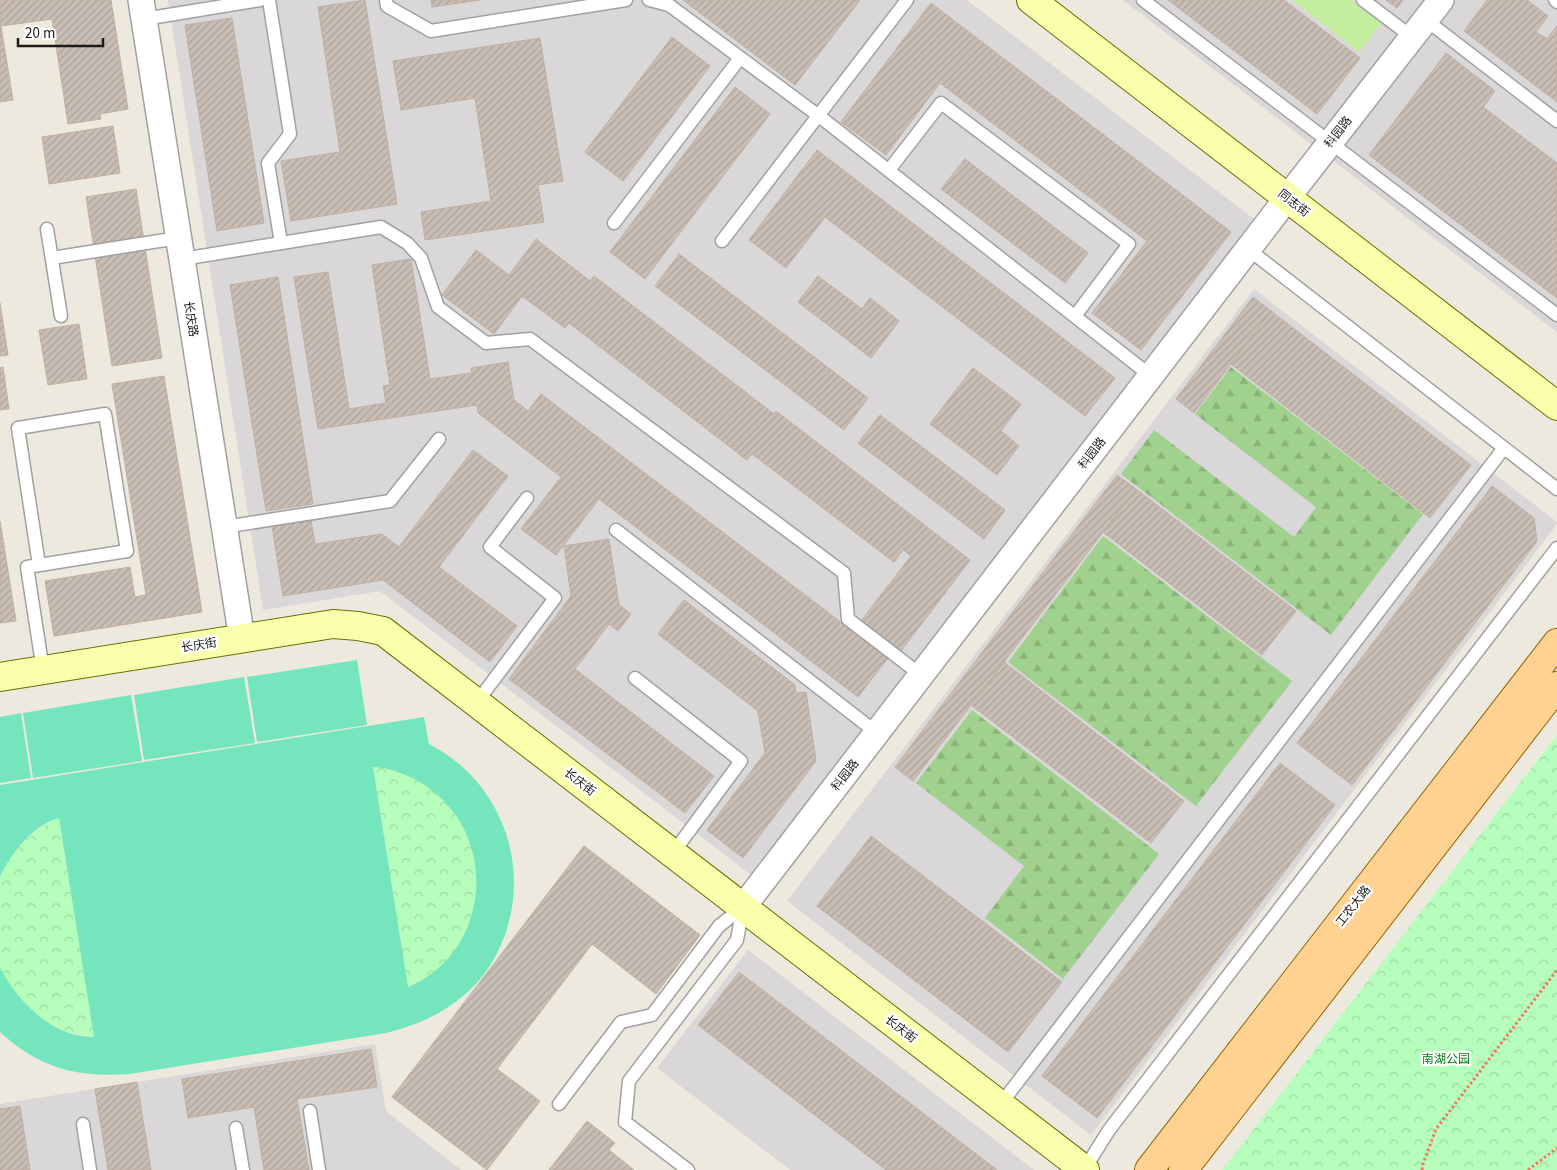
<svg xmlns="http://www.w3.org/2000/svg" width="1557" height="1170" viewBox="0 0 1557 1170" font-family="'Source Sans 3','Noto Sans SC',sans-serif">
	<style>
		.residential { fill: #d9d7d7 }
		.grass { fill: #c3ee9e }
		.forest { fill: url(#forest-firs) }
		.park { fill: url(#park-crowns) }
		.pitch { fill: #74e5bc; fill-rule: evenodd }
		.building { fill: url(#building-hatch); stroke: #c0afa0 }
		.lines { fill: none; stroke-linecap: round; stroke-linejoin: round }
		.lane-casing { stroke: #a1a1a1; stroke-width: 15 }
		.street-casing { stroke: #a1a1a1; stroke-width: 28 }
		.secondary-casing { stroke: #647300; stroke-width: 30 }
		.primary-casing { stroke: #916400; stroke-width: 30 }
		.path { stroke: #ff725e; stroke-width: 3; stroke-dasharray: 2.5 2.5; stroke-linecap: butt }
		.lane { stroke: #fff; stroke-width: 12 }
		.street { stroke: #fff; stroke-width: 25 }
		.secondary { stroke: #f9ffab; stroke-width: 28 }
		.primary { stroke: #ffd292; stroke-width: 28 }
		.labels { text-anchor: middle; stroke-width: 4.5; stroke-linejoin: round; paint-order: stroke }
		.street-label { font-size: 12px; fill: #1a1a1a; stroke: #fff }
		.park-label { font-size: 12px; fill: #01800f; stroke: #fff }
	</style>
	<defs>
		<pattern id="forest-firs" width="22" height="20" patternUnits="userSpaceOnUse" patternTransform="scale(1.25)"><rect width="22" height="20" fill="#a1d18f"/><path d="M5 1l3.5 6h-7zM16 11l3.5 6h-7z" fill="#8ab37b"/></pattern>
		<pattern id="park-crowns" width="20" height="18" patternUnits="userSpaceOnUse" patternTransform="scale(1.25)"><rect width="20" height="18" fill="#b5febc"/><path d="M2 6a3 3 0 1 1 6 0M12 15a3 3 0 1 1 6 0" fill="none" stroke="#9bd9a1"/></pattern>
		<pattern id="building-hatch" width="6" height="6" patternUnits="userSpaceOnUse" patternTransform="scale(1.25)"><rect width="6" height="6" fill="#c9beb5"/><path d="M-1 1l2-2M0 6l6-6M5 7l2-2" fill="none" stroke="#aca39b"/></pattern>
	</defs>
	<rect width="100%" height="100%" fill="#eee9de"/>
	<g class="residential">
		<polygon points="168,0 967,0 1254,219 755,878 380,591 263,610"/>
		<polygon points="1123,0 1557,0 1557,332"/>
		<polygon points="1254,289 1557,522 1557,524 1091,1135 787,901"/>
		<polygon points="748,950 1034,1170 790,1170 657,1068"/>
		<polygon points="375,1044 386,1111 461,1170 0,1170 0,1104"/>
	</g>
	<polygon class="grass" points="1292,0 1350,0 1381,23 1359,52"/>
	<g class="forest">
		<polygon points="1231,367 1423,514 1331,635 1121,474 1154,430 1294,537 1316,507 1195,414"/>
		<polygon points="1103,536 1292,681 1196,806 1008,662"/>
		<polygon points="972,710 1159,854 1063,979 985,918 1024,866 916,783"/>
	</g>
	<g class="park">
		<polygon points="1557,735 1557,1170 1222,1170 1237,1151"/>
		<path d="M373,767C490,778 516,941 408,987Z"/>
		<polygon points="59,817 94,1037 68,1032 50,1024 34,1013 21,1000 9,985 0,968 0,877 10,859 21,844 36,831 51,821"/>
	</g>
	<g class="pitch">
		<polygon points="357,660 367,725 257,742 247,677"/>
		<polygon points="244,677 255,743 144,760 134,695"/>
		<polygon points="131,695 142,761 33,778 23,713"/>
		<polygon points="21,713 31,778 0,783 0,717"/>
		<path d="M424,717L429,744C498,779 530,859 506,932C499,952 488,972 473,987C447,1012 421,1024 386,1033L130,1074C77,1078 39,1068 0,1032V968C19,1003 52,1037 94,1037L59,818C33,825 11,853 0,877V785ZM373,767C392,768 411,776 426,786C500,836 491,952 408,987Z"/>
	</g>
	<g class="building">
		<polygon points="0,0 111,0 128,109 100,114 101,119 68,124 52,19 1,26 13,100 0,102"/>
		<polygon points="365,0 397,204 291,221 281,161 340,152 318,7"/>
		<polygon points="431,0 480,0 432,7"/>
		<polygon points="683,0 860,0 795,85"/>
		<polygon points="1168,0 1284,0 1360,58 1317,114"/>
		<polygon points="1386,0 1403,0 1397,8"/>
		<polygon points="1487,0 1527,0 1548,16 1536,32 1547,39 1557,26 1557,102 1464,31"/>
		<polygon points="931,3 1231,232 1141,350 1092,313 1147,241 940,83 886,155 841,122"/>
		<polygon points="232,18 264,223 217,231 185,25"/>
		<polygon points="672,37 710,66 623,181 585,152"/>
		<polygon points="540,38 563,181 538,185 544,222 425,240 421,212 491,201 475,98 401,110 393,61"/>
		<polygon points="1446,53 1495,91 1483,107 1557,163 1557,298 1369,155"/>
		<polygon points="735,87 770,114 645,279 610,252"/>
		<polygon points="113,126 120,173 49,184 42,137"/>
		<polygon points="817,150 1115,378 1085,416 825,217 786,268 749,240"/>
		<polygon points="965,159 1088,253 1065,283 941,189"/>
		<polygon points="136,189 162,358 112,366 86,197"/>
		<polygon points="536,239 590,281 594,276 774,414 776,411 970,560 901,651 861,621 911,556 903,550 894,562 752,454 747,460 569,323 565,328 522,296 494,334 442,295 476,250 509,275"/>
		<polygon points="679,254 868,398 844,430 655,286"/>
		<polygon points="411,259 430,379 472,373 471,368 508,362 514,400 528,411 541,394 888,658 858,697 599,499 556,555 521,529 561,477 478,413 477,405 318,429 294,277 328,272 349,409 386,403 383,386 390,385 372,265"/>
		<polygon points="818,276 862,309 870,298 899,321 871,358 798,302"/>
		<polygon points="278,277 313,504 266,511 230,285"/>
		<polygon points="1253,297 1271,311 1194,413 1176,399"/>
		<polygon points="0,303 8,355 0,356"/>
		<polygon points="1271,311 1471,465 1430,518 1231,364"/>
		<polygon points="79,324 87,379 48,385 39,330"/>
		<polygon points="3,367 9,409 0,410 0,368"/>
		<polygon points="973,368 1021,404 1001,431 1019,446 997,475 930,424"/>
		<polygon points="164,376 202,612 54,636 45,581 130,567 135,597 146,595 112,384"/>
		<polygon points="880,415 1005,510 984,539 858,443"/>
		<polygon points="473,450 508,476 439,567 517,626 490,662 383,580 283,596 272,526 311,520 315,544 382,534 399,547"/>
		<polygon points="1117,475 1136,489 913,781 895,767"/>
		<polygon points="1492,486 1534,518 1537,541 1352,785 1297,743"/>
		<polygon points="1136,489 1296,611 1262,655 1103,532"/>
		<polygon points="0,521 16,621 0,623"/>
		<polygon points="609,539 619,605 631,614 618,631 609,624 575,669 714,776 685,813 509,679 571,596 564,546"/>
		<polygon points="684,600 795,685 796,693 806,692 816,761 743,858 707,830 765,753 758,711 658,634"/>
		<polygon points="1004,662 1184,801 1151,843 971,705"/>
		<polygon points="1280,763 1335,805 1097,1118 1042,1076"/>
		<polygon points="871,836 1062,982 1008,1052 817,906"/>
		<polygon points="584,846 700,935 656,994 592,944 497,1069 540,1101 487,1170 392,1097"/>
		<polygon points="739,972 997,1170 886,1170 698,1025"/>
		<polygon points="371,1049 377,1087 297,1099 309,1170 264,1170 254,1107 188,1118 182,1079"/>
		<polygon points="137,1082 151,1170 108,1170 95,1089"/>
		<polygon points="20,1106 30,1170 0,1170 0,1109"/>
		<polygon points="587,1121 615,1143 609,1150 634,1170 549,1170"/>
	</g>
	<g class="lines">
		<g class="lane-casing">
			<g id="lane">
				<polyline points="269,0 290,134 268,163 281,243"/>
				<polyline points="386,0 387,6 431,31 626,0"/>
				<polyline points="649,0 669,5 819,116 1151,376"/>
				<polyline points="1143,0 1557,315"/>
				<polyline points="1363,0 1412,37"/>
				<polyline points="1555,0 1557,2"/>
				<polyline points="144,19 260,0"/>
				<polyline points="1426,20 1557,121"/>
				<polyline points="889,170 941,103 1129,244 1075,316"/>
				<polyline points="614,223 740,58"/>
				<polyline points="47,229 61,316"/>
				<polyline points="722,241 907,0"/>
				<polyline points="1248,249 1557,489"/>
				<polyline points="52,258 178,238"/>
				<polyline points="182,259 381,227 407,243 421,258 438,307 486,343 530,339 844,573 848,619 921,675"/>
				<polyline points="224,527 390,501 439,439"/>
				<polyline points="616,530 877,733"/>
				<polyline points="39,565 18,428 105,414 127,551 27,567 43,670"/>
				<polyline points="635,678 741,761 673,853"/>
				<polyline points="477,702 555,598 490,547 527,498"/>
				<polyline points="559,1104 621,1022 652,1015 719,926 743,907"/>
				<polyline points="1000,1105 1504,448"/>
				<polyline points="310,1111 319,1170"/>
				<polyline points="83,1124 90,1170"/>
				<polyline points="236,1128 243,1170"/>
				<polyline points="688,1170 625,1122 629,1081 737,940 743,907"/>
				<polyline points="1084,1170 1109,1130 1557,548"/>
			</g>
		</g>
		<g class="street-casing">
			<g id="street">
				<polyline points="141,0 242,639"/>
				<polyline points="743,907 1298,184 1441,0"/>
			</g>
		</g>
		<g class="secondary-casing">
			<g id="secondary">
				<polyline points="1031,0 1557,406"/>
				<polyline points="0,677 333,624 358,626 383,631 1085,1170"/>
			</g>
		</g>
		<g class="primary-casing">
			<g id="primary">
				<polyline points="1149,1170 1557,643"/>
				<polyline points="1183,1170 1557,686"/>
			</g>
		</g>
		<g class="path">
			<polyline points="1422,1170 1423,1164 1436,1129 1557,970"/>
			<polyline points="1528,1170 1557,1148"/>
		</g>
		<use href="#lane" class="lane"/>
		<use href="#street" class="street"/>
		<use href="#secondary" class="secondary"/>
		<use href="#primary" class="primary"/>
	</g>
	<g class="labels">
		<g class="street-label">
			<text transform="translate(1338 132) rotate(-52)" y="4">科园路</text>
			<text transform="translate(1294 203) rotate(38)" y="4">同志街</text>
			<text transform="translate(191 319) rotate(81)" y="4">长庆路</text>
			<text transform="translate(1092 453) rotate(-52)" y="4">科园路</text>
			<text transform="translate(199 645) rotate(-9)" y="4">长庆街</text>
			<text transform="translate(845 775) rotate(-52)" y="4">科园路</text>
			<text transform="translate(580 782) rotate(38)" y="4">长庆街</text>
			<text transform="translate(1353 906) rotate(-52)" y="4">工农大路</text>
			<text transform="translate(901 1029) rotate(38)" y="4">长庆街</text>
		</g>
		<g class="park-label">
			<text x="1446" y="1063">南湖公园</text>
		</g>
	</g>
	<path d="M18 38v8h85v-8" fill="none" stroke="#1a1a1a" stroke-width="2.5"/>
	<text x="25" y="38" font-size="15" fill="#1a1a1a" stroke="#ffffff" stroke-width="4" paint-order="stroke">20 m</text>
</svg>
